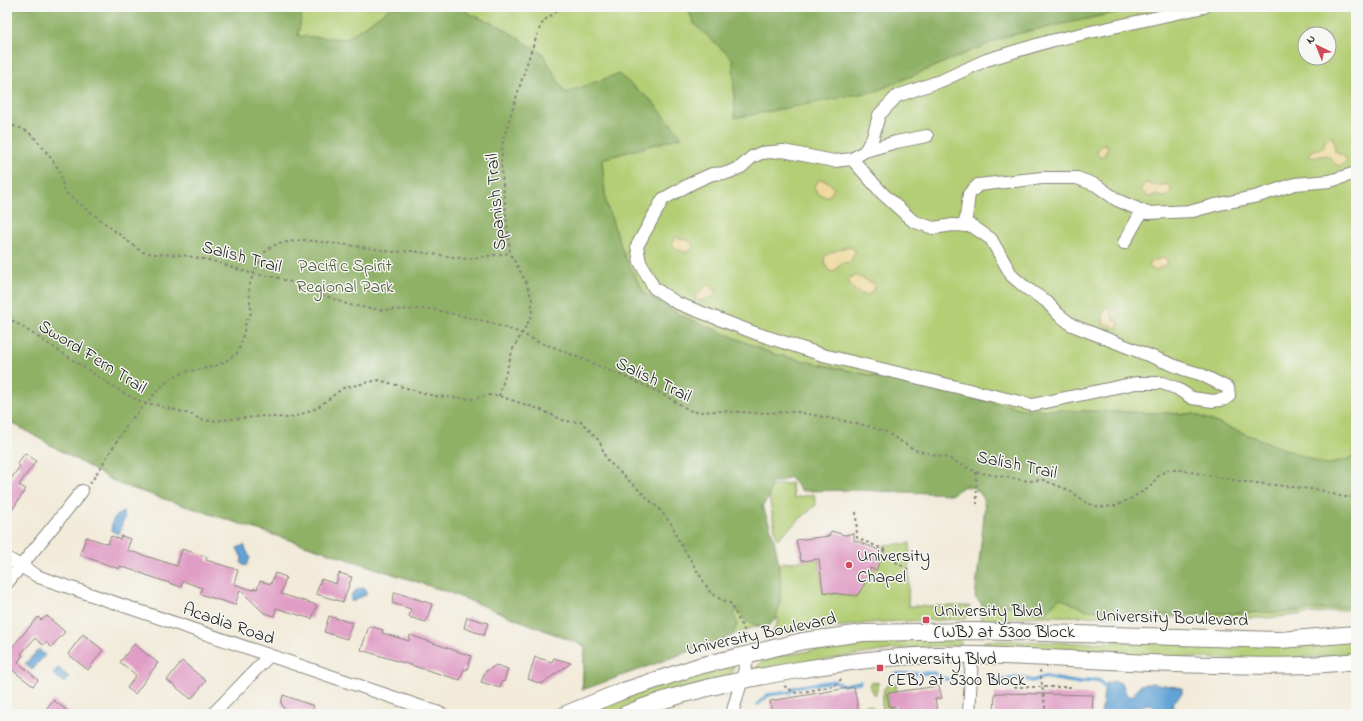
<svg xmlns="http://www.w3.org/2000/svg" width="1363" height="721" viewBox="0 0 1363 721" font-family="'Indie Flower',sans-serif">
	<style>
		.green { fill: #b3ce74; stroke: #687548; fill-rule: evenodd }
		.forest { fill: #8eb166; stroke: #556641 }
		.sand { fill: #eeda9e; stroke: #857b5d }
		.water { fill: #62a3d6; stroke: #3f6079 }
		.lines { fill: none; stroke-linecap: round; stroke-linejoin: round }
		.stream { stroke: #62a3d6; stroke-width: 3.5 }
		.building { fill: #e09dc5 }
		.minor-casing { stroke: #87847b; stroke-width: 14 }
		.major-casing { stroke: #87847b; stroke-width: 18 }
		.path { stroke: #87847b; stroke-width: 2; stroke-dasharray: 3 3; stroke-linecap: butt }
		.minor { stroke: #fff; stroke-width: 12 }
		.major { stroke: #fff; stroke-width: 16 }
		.poi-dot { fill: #d1495b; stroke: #f6f6f2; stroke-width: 1.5 }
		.labels { text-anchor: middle; stroke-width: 3; stroke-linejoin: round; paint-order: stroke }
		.street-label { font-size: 18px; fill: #1c1c1c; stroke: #f6f6f2 }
		.park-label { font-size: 18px; fill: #515a3b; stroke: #f6f6f2 }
		.poi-label { font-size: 18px; fill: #1c1c1c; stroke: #f6f6f2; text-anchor: start }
	</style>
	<rect width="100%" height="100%" fill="#f6f6f2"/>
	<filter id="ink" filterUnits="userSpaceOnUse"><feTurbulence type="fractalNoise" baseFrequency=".025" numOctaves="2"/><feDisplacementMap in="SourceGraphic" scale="8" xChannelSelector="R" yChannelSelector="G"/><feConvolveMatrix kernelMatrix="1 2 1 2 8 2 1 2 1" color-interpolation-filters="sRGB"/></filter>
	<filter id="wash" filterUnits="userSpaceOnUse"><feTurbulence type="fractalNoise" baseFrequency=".012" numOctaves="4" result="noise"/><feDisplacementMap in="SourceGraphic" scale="16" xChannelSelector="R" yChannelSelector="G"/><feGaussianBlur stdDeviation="0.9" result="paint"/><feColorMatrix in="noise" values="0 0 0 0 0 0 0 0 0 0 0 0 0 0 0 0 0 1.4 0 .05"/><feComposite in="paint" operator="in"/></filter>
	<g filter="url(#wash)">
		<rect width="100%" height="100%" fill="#f2ebda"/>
		<g class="green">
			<path d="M7,7H1356V457L1345,460L1356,461V609L1266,618L1045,616L981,621L985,489L777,464L757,477L771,564L819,559L823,592L857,596C862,587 865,578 869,569C874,559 884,556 884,545L910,543L908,606H970L965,619L879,622L772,634L779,618L582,690L585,646L448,592L119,484L7,420ZM1305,34H1329V58H1305ZM692,320L773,354L985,400L808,375ZM1046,410L1194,414L1309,459Z"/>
			<polygon points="791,483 794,498 814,494 816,505 777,539 767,487"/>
			<polygon points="940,636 956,638 961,642 961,645 896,649 757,670 756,668 762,661 769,658 809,651 861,644"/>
			<path d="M1356,636V654L1256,660L982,650L981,645L985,641C1029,639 1072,646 1115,641Z"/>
			<polygon points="734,665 731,675 641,703 615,714 575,714 623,695"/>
			<polygon points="871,682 879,683 875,696 869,684"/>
			<polygon points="889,683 896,684 897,692 887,694 888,706 891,706 891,709 885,713 881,710 884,689"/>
			<polygon points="867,705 873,707 872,714 859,714 858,710 864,710 864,706"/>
		</g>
		<g class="forest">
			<path d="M7,7H303L298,36L346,39L392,7H465L468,13L501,27L543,54L565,93L618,74L652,101L682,137L602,159L606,203L625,257L644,293L678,314L773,354L1024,409L1194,414L1326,465L1356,457V606L1289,612L1153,615L1087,610L1059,598L1045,614L999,604L986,608L975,598L985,507L981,494L968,484L952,494L856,490L802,491L789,477L780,482H771L769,497L762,507C776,532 787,592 776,618C774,622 769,626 765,629L746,621L740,613L736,611L734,614L737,625L732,636L582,690L585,646L448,592L119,484L7,420Z"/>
			<polygon points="687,7 1143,7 1007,36 876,91 735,118 733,59 695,25"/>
		</g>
		<g class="sand">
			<path d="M1329,137L1333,138L1335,152L1346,157V161L1342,165L1337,166C1327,153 1328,154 1313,158L1309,156L1312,150L1323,148L1325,141Z"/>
			<polygon points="1103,144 1106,144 1108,148 1102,159 1096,152"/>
			<path d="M819,180C826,180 831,182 834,189L829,196H825L818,194L814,187Z"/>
			<polygon points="1145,183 1158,186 1167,184 1171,189 1171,192 1165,197 1155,195 1149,197 1141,191 1141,188"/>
			<path d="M675,238C682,237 688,240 693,244L692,250C685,254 676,251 672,243Z"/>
			<path d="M848,246L855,250V253L850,262L841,263L834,272L829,271L825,264L824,257C832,250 840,251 848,246Z"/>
			<polygon points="1163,258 1167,261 1167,264 1156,270 1150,268 1149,262"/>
			<path d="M855,275L873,283L875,287L870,294C861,297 850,289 848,279Z"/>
			<polygon points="707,285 716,290 717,295 702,301 696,301 695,299 696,295"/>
			<polygon points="1106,307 1111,309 1112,317 1119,324 1117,329 1111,325 1103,324 1103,312"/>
		</g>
		<g class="water">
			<path d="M123,512L125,519L122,523L120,533H115L112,530C110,521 115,516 123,512Z"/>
			<polygon points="244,545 250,558 246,566 241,563 242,558 237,548"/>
			<polygon points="363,588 366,590 366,595 358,598 355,601 351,601 351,595 357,589"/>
			<polygon points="39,649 45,655 32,670 25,664"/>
			<polygon points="58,668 69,677 65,683 53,674"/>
			<polygon points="1114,681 1122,683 1127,696 1133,696 1140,685 1153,683 1182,688 1182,694 1172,704 1175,714 1157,714 1154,707 1149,704 1143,705 1138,714 1101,714 1105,684"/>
		</g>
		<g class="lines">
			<g class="stream">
				<polyline points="894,674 934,673 942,678 951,680"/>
				<polyline points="992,682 1020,677 1032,681 1045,677 1079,683 1095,680 1100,681 1104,687"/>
				<polyline points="758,704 768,695 790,692 795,687 834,681 843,685 860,682"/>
			</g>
		</g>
		<g id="blocks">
			<g class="building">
				<polygon points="25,453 36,461 19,485 26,489 7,518 7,485 20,466 17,464"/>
				<polygon points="831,531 845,535 854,533 854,540 884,552 876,570 870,568 864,585 857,596 823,592 819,559 801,561 796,540 829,536"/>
				<polygon points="111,536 120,539 121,536 131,539 127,550 177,566 182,549 207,557 206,560 238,570 234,584 253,590 254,588 257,589 260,581 271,584 275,573 286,577 281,594 317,605 312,619 276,608 274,616 264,613 240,590 235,605 200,594 202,588 183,581 181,587 120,566 119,569 80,555 86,537 108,544"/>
				<polygon points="339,573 352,577 343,602 316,594 321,579 336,584"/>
				<polygon points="395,592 432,604 426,622 409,617 411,609 392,603"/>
				<polygon points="47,616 65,632 51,647 46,642 43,645 35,638 21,654 23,655 18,662 38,680 33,686 7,666 7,650 11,645 13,646 38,617 41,620"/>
				<polygon points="329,616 352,623 347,639 324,632"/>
				<polygon points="467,617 488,623 484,635 464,628"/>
				<polygon points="369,626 383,630 382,633 409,641 410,635 471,656 467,670 464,669 460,680 361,650"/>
				<polygon points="83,634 103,650 88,670 68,654"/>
				<polygon points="134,644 158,663 135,694 127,688 136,675 120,662"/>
				<polygon points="535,657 552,662 554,658 571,663 541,684 528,679"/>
				<polygon points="182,661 206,681 191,699 167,680"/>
				<polygon points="496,665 508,669 504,682 502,681 500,688 481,682 485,672"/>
				<polygon points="939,686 942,698 935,699 938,714 896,714 895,706 889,707 887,693"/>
				<polygon points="854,687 859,714 772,714 770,701"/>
				<polygon points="995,693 1093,695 1092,714 994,714"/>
				<polygon points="283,695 314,706 311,714 287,714 281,703"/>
				<polygon points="53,700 72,714 42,714"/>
			</g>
		</g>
	</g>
	<g filter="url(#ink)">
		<use href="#blocks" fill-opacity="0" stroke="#87847b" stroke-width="1"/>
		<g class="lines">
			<g class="minor-casing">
				<g id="minor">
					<polyline points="865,151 873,137 879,115 897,96 943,80 986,60 1050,41 1204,7"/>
					<polyline points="852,159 882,193 913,221 933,228 953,225 972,226 991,239 1012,276 1026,288 1046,301 1058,314 1072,325 1183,369 1200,374 1228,388 1229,396 1225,399 1213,401 1192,398 1176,388 1162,383 1136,383 1032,405 823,355 755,333 677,303 654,288 640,262 637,246 663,199 694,182 712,174 727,173 741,167 752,157 761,153 783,151 834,161 852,159 865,151 896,142 927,136"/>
					<polyline points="965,226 969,194 978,185 1042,178 1077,178 1096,185 1117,200 1147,213 1193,211 1215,205 1258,196 1295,184 1330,181 1356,173"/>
					<polyline points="1124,243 1142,211"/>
					<polyline points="7,558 39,577 442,714"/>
					<polyline points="7,583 82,491"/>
					<polyline points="213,714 269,656"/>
					<polyline points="732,714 749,654"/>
					<polyline points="969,714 972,655"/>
				</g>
			</g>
			<g class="major-casing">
				<g id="major">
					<polyline points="566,714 620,692 699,666 803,641 863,633 975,631 1280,640 1356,634"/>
					<path d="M626,714C681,691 739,680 798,670C856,660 916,653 975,655C1055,657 1135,664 1215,665C1262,666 1309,667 1356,661"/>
				</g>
			</g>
			<g class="path">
				<path d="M7,125C14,126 22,128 28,132C36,138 57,164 60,173C64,180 60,186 66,193L142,252L154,254L182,255L213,261L253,274L275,277L297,284L349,305L381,310L432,309L488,322L521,333L538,342L556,348L625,377L655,390L693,412L722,411L756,413L798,412L864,425L884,431L915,450L948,458L976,472L1028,481L1043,480L1069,490L1087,503L1099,507L1115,506L1130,499L1149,488L1160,474L1168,470H1181L1238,481L1320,490L1343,497H1356"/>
				<polyline points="7,317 125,394 146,404 153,404 193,415 201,420 211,421 264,416 287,418 294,417 317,408 343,388 379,380 434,396 473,399 489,395 499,396 539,409 565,421 582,422 600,442 606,459 659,509 673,526 676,536 710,592 720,599 730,603 745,632 744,642"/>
				<polyline points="499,396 513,349 530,319 532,312 532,300 526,282 510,253 501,164 503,139 531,51 541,25 546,19 563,7"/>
				<polyline points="976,472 977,504"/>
				<polyline points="90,484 129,422 163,385 173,377 185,372 212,367 223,363 237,353 241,344 246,322 251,313 249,287 253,274 264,253 271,247 279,243 304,240 355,246 392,252 412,251 467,259 510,253"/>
				<polyline points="856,512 857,538 883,549 897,563 909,570"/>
				<polyline points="1040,670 1046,714"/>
				<polyline points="784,686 796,693 835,686 843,677"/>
				<polyline points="1014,687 1072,687"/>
			</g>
			<use href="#minor" class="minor"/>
			<use href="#major" class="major"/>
		</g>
	</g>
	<g class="poi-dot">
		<circle cx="849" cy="565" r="4"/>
		<rect x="922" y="616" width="8" height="8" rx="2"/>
		<rect x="876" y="664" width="8" height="8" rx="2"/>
	</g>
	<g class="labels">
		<g class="street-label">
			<text transform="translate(495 202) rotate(-95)" y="6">Spanish Trail</text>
			<text transform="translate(242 256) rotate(15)" y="6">Salish Trail</text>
			<text transform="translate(93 356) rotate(32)" y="6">Sword Fern Trail</text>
			<text transform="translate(654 379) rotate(26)" y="6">Salish Trail</text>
			<text transform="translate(1017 464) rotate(12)" y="6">Salish Trail</text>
			<text transform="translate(1172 617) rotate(2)" y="6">University Boulevard</text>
			<text transform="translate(229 623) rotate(19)" y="6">Acadia Road</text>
			<text transform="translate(761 633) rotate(-12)" y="6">University Boulevard</text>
		</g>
		<g class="park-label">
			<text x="345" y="271">Pacific Spirit<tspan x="345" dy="21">Regional Park</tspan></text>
		</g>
		<g class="poi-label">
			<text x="857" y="561">University<tspan x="857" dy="21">Chapel</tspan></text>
			<text x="934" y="616">University Blvd<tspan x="934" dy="21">(WB) at 5300 Block</tspan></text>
			<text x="888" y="664">University Blvd<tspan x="888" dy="21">(EB) at 5300 Block</tspan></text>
		</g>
	</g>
	<rect width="1363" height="721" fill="none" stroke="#f6f6f2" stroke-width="24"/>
	<g transform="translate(1317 46) rotate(317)"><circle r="19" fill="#f6f6f2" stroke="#9f9f9c"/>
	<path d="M0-3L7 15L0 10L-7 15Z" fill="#d1495b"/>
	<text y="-6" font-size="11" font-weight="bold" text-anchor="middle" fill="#1c1c1c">N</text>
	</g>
</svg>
